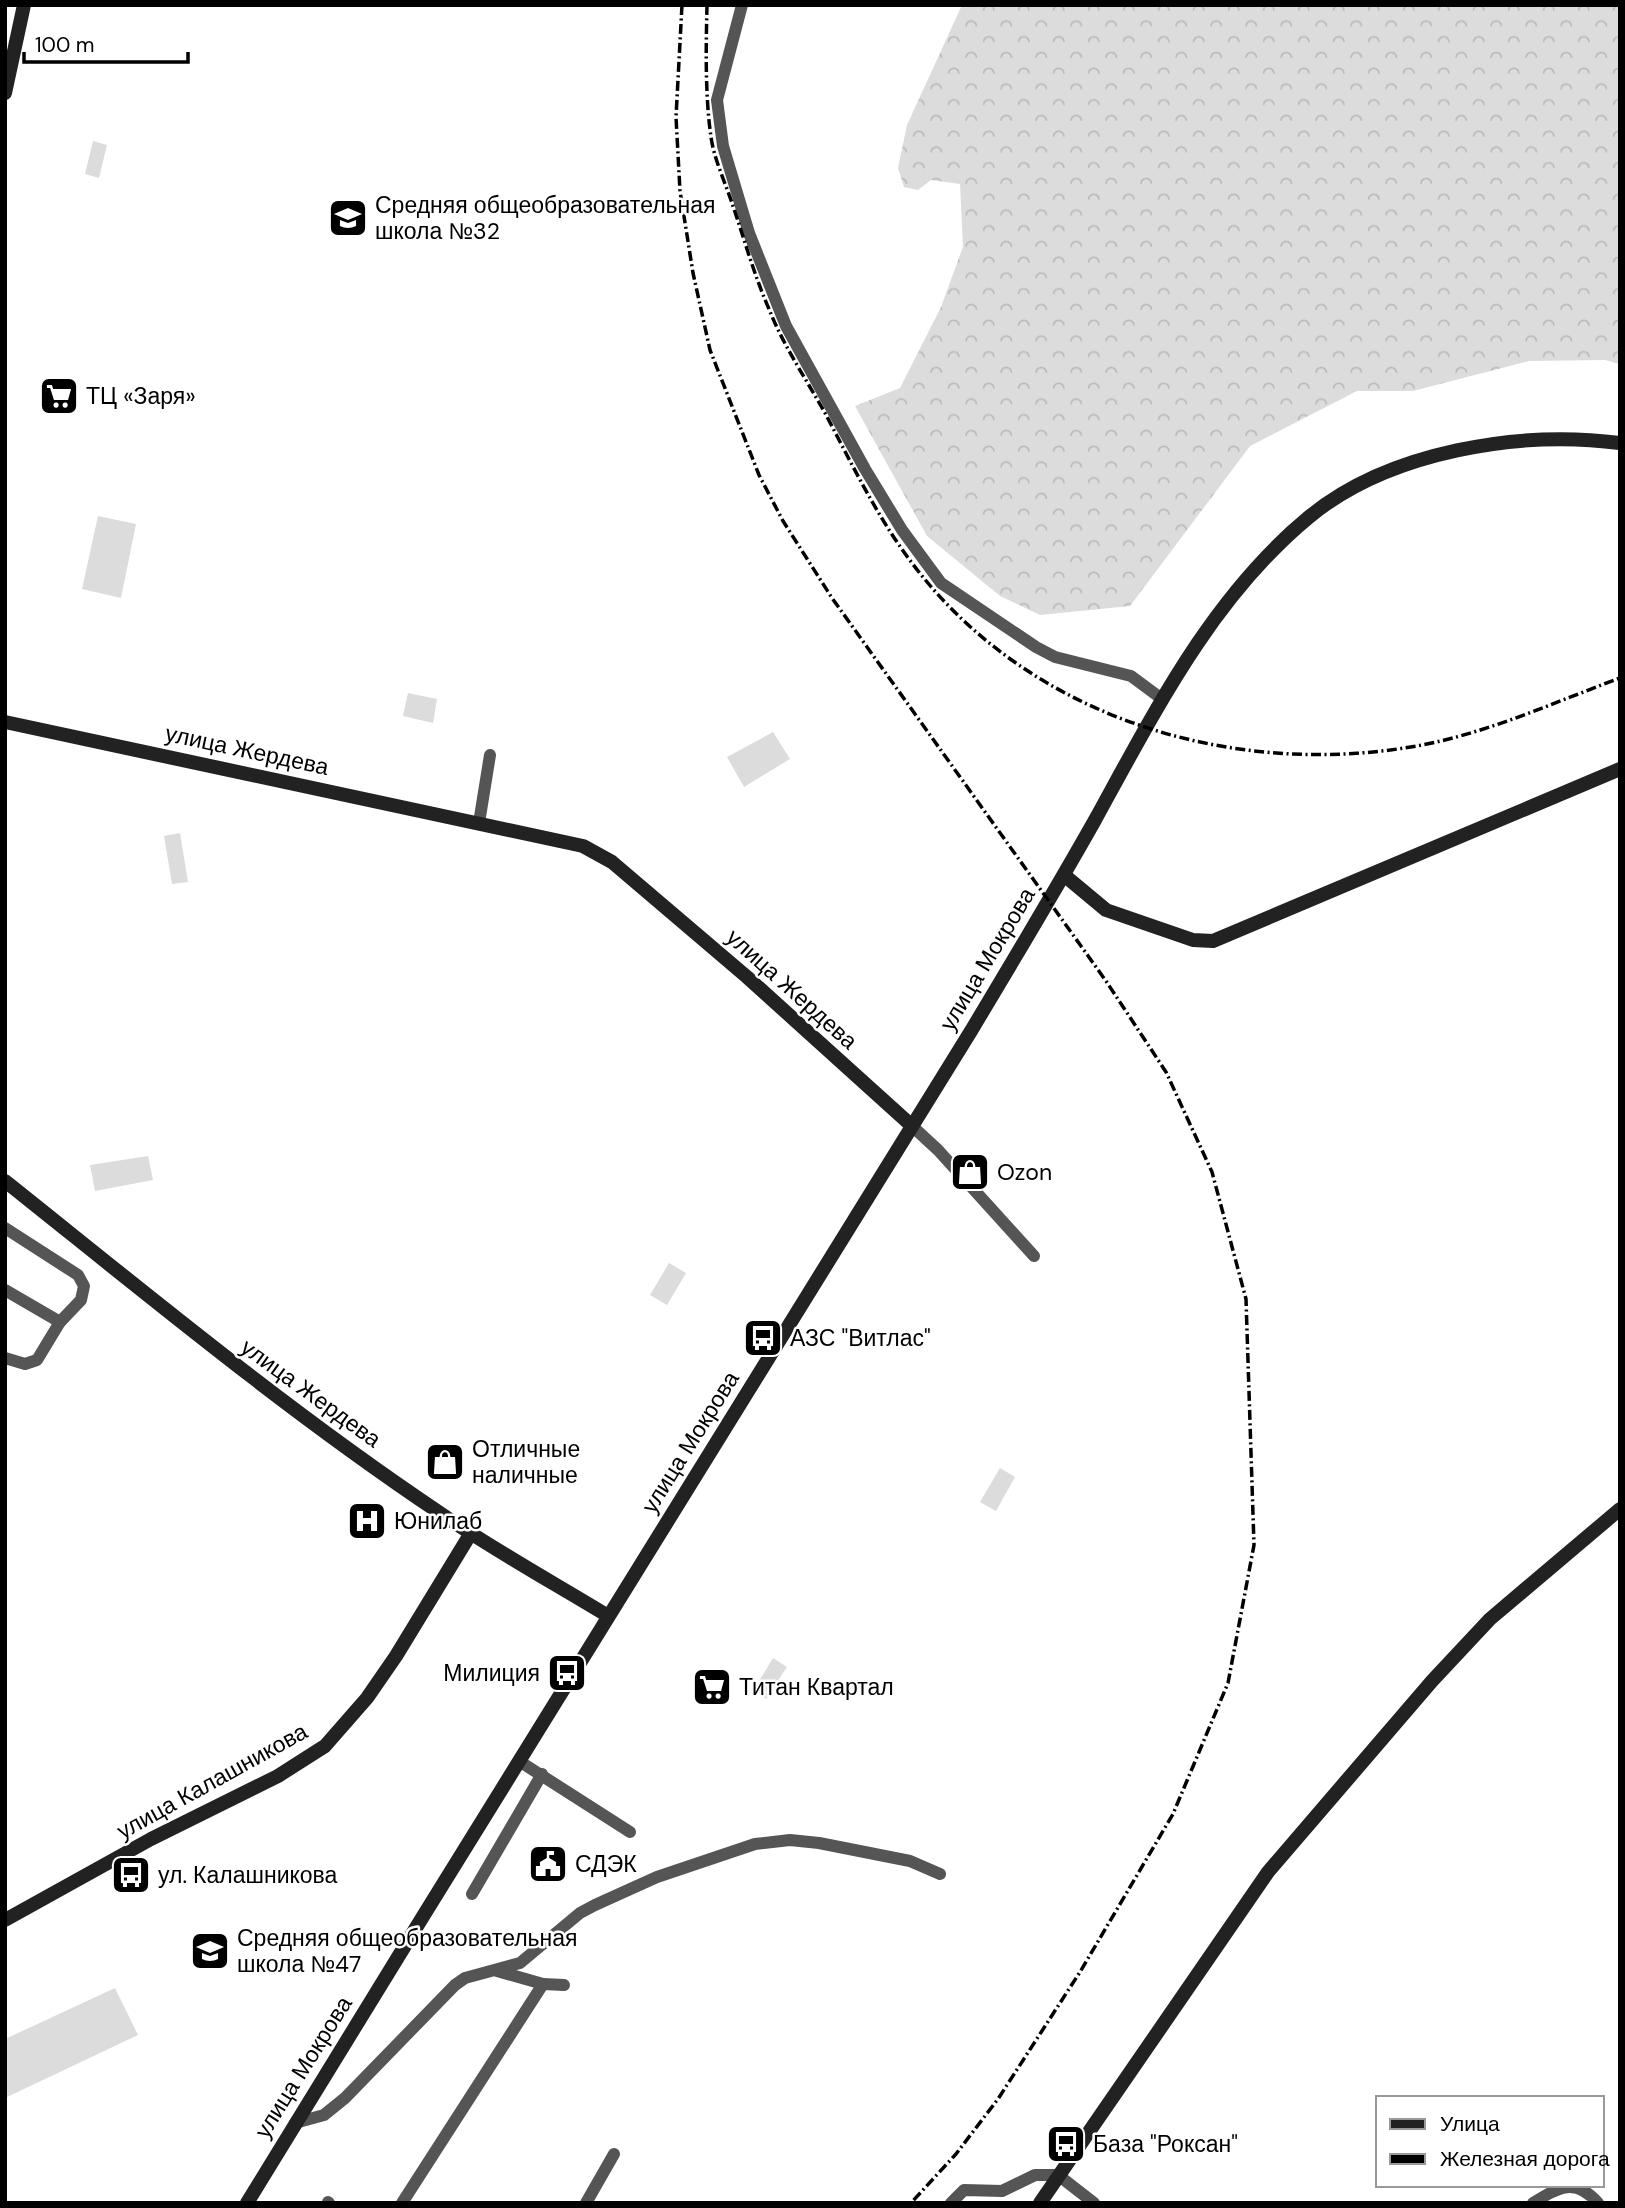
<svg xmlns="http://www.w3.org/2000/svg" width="1625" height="2208" viewBox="0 0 1625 2208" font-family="'DM Sans',sans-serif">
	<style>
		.forest { fill: url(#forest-crowns) }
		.pitch { fill: #dcdcdc }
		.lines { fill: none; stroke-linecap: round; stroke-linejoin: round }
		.street { stroke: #555; stroke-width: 12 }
		.secondary { stroke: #222; stroke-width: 14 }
		.rail { stroke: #000; stroke-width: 3.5; stroke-dasharray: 10 3.5 2 3.5; stroke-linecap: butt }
		.labels { text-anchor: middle; stroke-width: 5; stroke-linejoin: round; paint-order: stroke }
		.poi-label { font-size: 23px; fill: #000; stroke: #fff; text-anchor: start }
		.street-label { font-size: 23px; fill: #000; stroke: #fff }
	</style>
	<defs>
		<pattern id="forest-crowns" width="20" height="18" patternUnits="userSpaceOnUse" patternTransform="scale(1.75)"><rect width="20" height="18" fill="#dcdcdc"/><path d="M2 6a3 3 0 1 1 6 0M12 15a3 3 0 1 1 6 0" fill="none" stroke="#bbb"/></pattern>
	</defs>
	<rect width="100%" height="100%" fill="#fff"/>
	<polygon class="forest" points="962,5 1620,5 1620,364 1605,360 1529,361 1413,391 1357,391 1250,446 1130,606 1040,615 1000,596 927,536 855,406 900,388 941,307 963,247 960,184 931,180 918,190 904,187 898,168 907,125"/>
	<g class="pitch">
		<polygon points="93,141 107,145 99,178 85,174"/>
		<polygon points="98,516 136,524 121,598 82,589"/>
		<polygon points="408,693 437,699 433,723 403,716"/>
		<polygon points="773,732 790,759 744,787 727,757"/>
		<polygon points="180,833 188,882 172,884 164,836"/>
		<polygon points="148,1156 153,1180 95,1191 90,1165"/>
		<polygon points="669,1263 686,1273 667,1305 650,1295"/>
		<polygon points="1000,1468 1015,1477 996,1511 980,1502"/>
		<polygon points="773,1658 787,1667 766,1699 753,1691"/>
		<polygon points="115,1988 138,2035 5,2098 5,2039"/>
	</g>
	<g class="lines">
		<g class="street">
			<polyline points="742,5 717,100 723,146 749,233 786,326 865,469 902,530 941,583 1036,647 1055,657 1131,676 1162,699"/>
			<polyline points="479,823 490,755"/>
			<polyline points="912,1126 938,1150 1034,1256"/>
			<polyline points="5,1228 78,1275 84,1286 81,1300 60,1322 37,1360 25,1364 5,1358"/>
			<polyline points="5,1290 60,1322"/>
			<polyline points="519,1761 630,1832"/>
			<polyline points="472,1894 542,1774"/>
			<polyline points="543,1984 564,1985"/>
			<polyline points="295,2123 324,2115 345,2098 455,1985 465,1978 520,1963 580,1913 595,1905 657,1877 755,1844 790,1840 819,1843 910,1861 940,1874"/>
			<polyline points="328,2202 329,2203"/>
			<polyline points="402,2203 543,1984 497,1971"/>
			<polyline points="586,2203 614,2154"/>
			<polyline points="951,2203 964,2190 1002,2191 1035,2175 1058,2175 1094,2203"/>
			<path d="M1533,2203C1559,2187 1575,2177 1598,2203"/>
		</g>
		<g class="secondary">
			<polyline points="5,93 24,5"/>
			<polyline points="5,722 583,846 612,862 747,977 912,1126"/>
			<polyline points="1064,875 1106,910 1193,940 1213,941 1620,769"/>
			<path d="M5,1181C148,1295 289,1412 440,1513C494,1550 552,1582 608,1616"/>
			<polyline points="5,1920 151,1839 278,1776 325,1746 367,1698 396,1656 471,1533"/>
			<path d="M247,2203C486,1811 731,1423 971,1031C1013,961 1055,891 1095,820C1155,711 1212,597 1309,517C1389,451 1520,430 1620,443"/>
			<polyline points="1040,2203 1268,1872 1432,1681 1490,1619 1620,1509"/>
		</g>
		<g class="rail">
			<polyline points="682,5 676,117 680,191 693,273 710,350 759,475 783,521 832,598 1106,981 1166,1072 1212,1172 1246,1299 1254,1545 1228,1683 1173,1814 1080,1972 998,2099 956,2154 911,2203"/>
			<path d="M707,5C706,48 705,95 711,137C714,159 725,182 732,203C744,238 754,275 769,309C783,345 806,379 825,413C852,464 877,517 912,563C1029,719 1235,780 1422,745C1490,732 1555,702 1620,678"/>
		</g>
	</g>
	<defs>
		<g id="school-square" transform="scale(2.0125)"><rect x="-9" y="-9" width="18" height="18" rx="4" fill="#000" stroke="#fff"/><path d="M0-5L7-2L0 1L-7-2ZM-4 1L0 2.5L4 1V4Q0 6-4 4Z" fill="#fff"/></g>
		<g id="supermarket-square" transform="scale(2.0125)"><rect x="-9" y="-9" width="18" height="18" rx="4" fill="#000" stroke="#fff"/><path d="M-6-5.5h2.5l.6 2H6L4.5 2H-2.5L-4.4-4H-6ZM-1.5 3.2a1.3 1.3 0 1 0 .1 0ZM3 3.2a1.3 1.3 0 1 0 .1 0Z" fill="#fff"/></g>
		<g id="shop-square" transform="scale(2.0125)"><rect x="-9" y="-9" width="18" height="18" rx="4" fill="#000" stroke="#fff"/><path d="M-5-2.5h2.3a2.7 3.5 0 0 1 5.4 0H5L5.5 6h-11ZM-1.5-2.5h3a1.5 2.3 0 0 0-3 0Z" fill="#fff"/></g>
		<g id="bus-square" transform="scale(2.0125)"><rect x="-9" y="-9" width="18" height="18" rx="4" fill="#000" stroke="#fff"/><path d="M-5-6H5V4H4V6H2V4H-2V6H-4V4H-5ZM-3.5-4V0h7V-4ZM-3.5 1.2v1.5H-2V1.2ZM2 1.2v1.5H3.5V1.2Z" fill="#fff"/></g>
		<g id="hospital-square" transform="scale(2.0125)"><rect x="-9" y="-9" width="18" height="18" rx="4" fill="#000" stroke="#fff"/><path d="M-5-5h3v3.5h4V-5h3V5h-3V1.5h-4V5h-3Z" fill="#fff"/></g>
		<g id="civic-square" transform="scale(2.0125)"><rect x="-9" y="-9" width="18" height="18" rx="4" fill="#000" stroke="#fff"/><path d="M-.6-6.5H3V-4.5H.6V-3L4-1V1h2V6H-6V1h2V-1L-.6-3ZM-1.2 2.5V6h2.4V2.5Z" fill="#fff"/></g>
	</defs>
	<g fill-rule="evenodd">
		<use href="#school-square" x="348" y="218"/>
		<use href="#supermarket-square" x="59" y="396"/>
		<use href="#shop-square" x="970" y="1172"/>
		<use href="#bus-square" x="763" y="1338"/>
		<use href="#shop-square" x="445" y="1462"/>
		<use href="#hospital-square" x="367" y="1521"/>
		<use href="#bus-square" x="567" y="1673"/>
		<use href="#supermarket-square" x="712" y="1687"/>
		<use href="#civic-square" x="548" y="1864"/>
		<use href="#bus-square" x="131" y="1875"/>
		<use href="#school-square" x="210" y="1951"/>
		<use href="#bus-square" x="1066" y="2144"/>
	</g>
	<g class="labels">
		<g class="poi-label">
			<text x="375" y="213">Средняя общеобразовательная<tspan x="375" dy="26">школа №32</tspan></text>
			<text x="86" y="404">ТЦ «Заря»</text>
			<text x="997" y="1180">Ozon</text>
			<text x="790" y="1346">АЗС "Витлас"</text>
			<text x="472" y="1457">Отличные<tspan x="472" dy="26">наличные</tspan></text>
			<text x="394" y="1529">Юнилаб</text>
			<text x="540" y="1681" text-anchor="end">Милиция</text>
			<text x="739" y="1695">Титан Квартал</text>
			<text x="575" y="1872">СДЭК</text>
			<text x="158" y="1883">ул. Калашникова</text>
			<text x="237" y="1946">Средняя общеобразовательная<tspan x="237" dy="26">школа №47</tspan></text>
			<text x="1093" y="2152">База "Роксан"</text>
		</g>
		<g class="street-label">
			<text transform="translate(247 750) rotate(12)" y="8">улица Жердева</text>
			<text transform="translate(987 959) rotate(-59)" y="8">улица Мокрова</text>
			<text transform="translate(792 989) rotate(42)" y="8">улица Жердева</text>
			<text transform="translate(311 1393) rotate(36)" y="8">улица Жердева</text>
			<text transform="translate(690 1442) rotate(-58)" y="8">улица Мокрова</text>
			<text transform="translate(212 1781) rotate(-29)" y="8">улица Калашникова</text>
			<text transform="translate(303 2067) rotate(-58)" y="8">улица Мокрова</text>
		</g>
	</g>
	<rect width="1625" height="2208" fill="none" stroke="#000000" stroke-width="14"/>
	<rect x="1376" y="2096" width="228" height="91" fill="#ffffff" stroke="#999999" stroke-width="2"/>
	<rect x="1390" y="2119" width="35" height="10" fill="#222222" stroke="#999999" stroke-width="2"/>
	<text x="1440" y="2131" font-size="21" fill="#000000">Улица</text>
	<rect x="1390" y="2154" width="35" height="10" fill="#000000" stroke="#999999" stroke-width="2"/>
	<text x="1440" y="2166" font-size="21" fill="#000000">Железная дорога</text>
	<path d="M24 52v10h164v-10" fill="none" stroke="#000000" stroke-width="3.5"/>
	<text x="35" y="52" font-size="21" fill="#000000" stroke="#ffffff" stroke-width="5" paint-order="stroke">100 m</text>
</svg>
